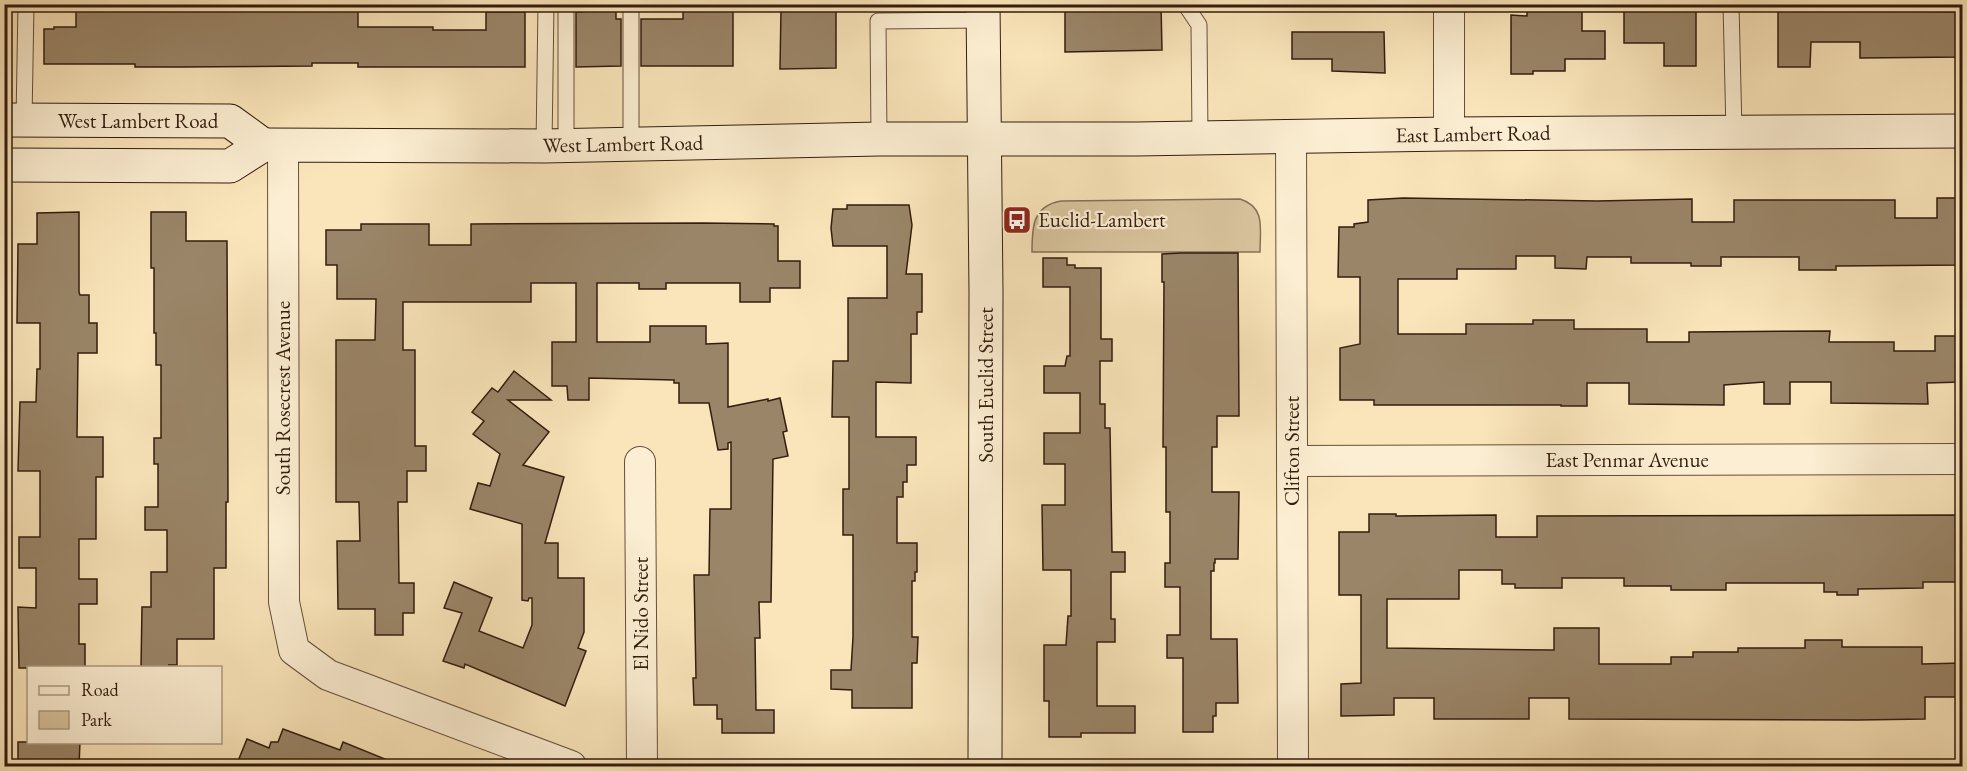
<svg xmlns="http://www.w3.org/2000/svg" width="1967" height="771" viewBox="0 0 1967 771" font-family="'EB Garamond',serif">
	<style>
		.green { fill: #d8c39d; stroke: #867056; stroke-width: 1.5 }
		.building { fill: #9a8568; stroke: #331d0f; stroke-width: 1.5 }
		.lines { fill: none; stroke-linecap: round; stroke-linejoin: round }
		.lane-casing { stroke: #654f3a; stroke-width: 17 }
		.street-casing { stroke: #654f3a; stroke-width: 32 }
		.secondary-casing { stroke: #331d0f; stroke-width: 35 }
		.lane { stroke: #fceed2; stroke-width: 15 }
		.street { stroke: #fceed2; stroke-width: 30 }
		.secondary { stroke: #fceed2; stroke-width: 33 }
		.labels { text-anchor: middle; stroke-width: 4.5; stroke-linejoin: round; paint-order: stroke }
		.street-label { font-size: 21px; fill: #331d0f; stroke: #fceed2 }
		.poi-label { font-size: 21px; fill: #331d0f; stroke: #fceed2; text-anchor: start }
	</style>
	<rect width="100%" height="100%" fill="#fae5ba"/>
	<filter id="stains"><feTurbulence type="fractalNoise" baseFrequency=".00333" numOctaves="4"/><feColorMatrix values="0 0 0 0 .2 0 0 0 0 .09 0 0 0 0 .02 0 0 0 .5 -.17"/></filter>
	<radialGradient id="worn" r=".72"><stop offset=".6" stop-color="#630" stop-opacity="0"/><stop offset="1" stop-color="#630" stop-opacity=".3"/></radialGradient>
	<path class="green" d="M1240,199C1266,207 1260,229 1260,252H1032C1032,228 1032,206 1061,201Z"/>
	<g class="building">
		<polygon points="76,4 358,4 358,27 433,27 433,30 486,30 486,12 525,12 525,67 358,67 358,63 312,63 312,66 180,67 135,67 135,64 44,64 44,29 54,29 54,27 76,27"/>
		<polygon points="582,4 616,4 616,19 621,19 621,66 576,67 576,12 582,12"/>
		<polygon points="703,4 733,4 733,66 641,66 641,19 683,19 683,11 703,11"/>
		<polygon points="1065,4 1161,4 1162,50 1065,52"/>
		<polygon points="1527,4 1582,4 1582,31 1605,31 1605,59 1565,59 1565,71 1533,71 1533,74 1511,74 1511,15 1527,16"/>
		<polygon points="1624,4 1696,4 1696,66 1664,66 1664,43 1624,43"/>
		<polygon points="1778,4 1902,4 1902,11 1962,12 1962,57 1860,58 1860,42 1811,42 1810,67 1778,67"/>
		<polygon points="781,9 836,10 836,68 780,69"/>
		<polygon points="1292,32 1384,32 1385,73 1332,71 1332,59 1292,59"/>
		<polygon points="1403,198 1597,201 1692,199 1692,222 1734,222 1734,200 1895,200 1895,218 1937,218 1937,198 1962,198 1962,265 1836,266 1836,270 1799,270 1799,257 1721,257 1721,266 1691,266 1691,263 1631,263 1631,257 1587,257 1586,269 1555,268 1555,256 1516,256 1516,269 1457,269 1457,279 1398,279 1398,334 1466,334 1466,324 1533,324 1533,320 1574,320 1574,329 1647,329 1647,342 1689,342 1689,332 1830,331 1829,342 1894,342 1894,351 1935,351 1935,336 1962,336 1962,382 1927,383 1928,404 1831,403 1831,382 1790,382 1790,404 1764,404 1764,382 1724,385 1724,405 1629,404 1629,383 1587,383 1587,406 1561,406 1561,405 1374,405 1374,400 1340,400 1340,348 1360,344 1360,277 1338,277 1339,227 1354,227 1354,224 1368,222 1368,200"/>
		<polygon points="847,205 909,205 912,225 906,274 922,274 922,312 917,312 917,334 911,334 911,383 876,382 876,437 916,437 916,465 907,465 907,482 903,482 903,497 897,497 897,543 917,543 917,572 915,572 915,581 912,581 912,637 918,637 917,663 912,663 912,708 852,708 852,690 831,689 831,670 851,670 853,637 853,535 843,535 843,489 849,489 849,417 832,417 833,361 848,361 848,298 887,298 887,246 833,246 831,228 833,209 847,209"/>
		<polygon points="79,212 79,292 80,295 89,295 89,323 97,323 97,353 78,353 77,437 103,437 103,477 96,477 96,539 79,539 79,579 97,579 97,604 79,604 79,644 85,644 85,668 19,668 18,607 36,608 36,568 19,568 19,537 40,537 40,471 18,471 20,402 36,402 37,369 40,369 40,323 17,323 18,244 37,244 37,213"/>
		<polygon points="151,212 186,212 186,241 227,241 228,502 226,502 226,568 214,568 214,639 177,639 177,665 169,665 170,668 141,668 142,607 151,607 151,572 167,572 167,530 145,530 145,507 158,507 158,464 154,464 154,438 161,438 161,365 156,365 156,333 154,333 154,268 151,268"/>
		<polygon points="703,223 774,224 774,226 778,226 778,261 800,261 800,288 770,288 770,302 740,302 740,283 666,283 666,289 639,289 639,283 597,283 597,342 650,342 650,326 706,326 706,344 728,343 728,407 768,399 768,401 780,398 787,431 783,432 788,456 773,459 771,602 759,602 760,638 755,638 756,710 774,710 774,733 722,733 722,719 717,719 717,705 694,705 693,678 696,678 694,575 709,575 710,509 731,509 731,442 728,443 728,449 718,450 709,403 679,403 679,383 674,383 674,380 589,378 589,400 568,400 567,386 552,386 552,342 576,342 576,283 531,283 531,302 403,302 403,350 415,350 415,446 426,446 426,471 407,471 407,502 398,502 399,583 414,583 414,613 403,613 403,635 375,635 375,609 338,609 337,541 360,541 359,502 336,502 336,340 375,340 376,299 337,299 337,265 326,265 326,230 361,230 361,224 429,224 429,245 471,245 471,224"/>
		<polygon points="1181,253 1238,253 1239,416 1217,416 1217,447 1212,447 1212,492 1239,492 1238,559 1215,559 1215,563 1214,563 1214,571 1211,571 1211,639 1237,639 1238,703 1216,703 1216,716 1213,716 1213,732 1183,732 1183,658 1167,658 1167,635 1180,635 1180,587 1165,587 1165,563 1170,563 1170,512 1166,512 1166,447 1163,447 1164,282 1162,282 1162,254"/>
		<polygon points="1043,258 1067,258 1067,265 1075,265 1075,268 1101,268 1101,339 1112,339 1112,361 1100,361 1100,404 1105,404 1105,428 1110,428 1112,552 1125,552 1125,572 1111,572 1111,619 1115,619 1115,642 1097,642 1097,706 1135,706 1135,733 1081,733 1081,737 1049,737 1049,701 1044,701 1044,645 1066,645 1068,616 1071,616 1071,570 1043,570 1042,505 1065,505 1065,464 1044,464 1044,433 1080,433 1080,393 1044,393 1044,366 1065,366 1067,356 1070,356 1070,287 1043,287"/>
		<polygon points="514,371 551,400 508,400 549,432 523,465 564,477 545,543 558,543 558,578 584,578 584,632 578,648 586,651 565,706 465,664 464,668 443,661 462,613 444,608 454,582 492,598 479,631 523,648 532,625 532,598 529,598 528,601 522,600 522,524 470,509 478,483 490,486 500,454 473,434 484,421 472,412 492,388 498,392"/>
		<polygon points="1369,514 1396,514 1396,516 1496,515 1496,537 1537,537 1537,516 1961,515 1962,582 1923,582 1923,588 1858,589 1858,595 1837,595 1837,592 1824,592 1824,583 1726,583 1726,590 1671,590 1671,586 1624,586 1624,578 1562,578 1562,588 1515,588 1515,584 1502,584 1502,570 1459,570 1459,599 1387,599 1387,648 1554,650 1554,628 1599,628 1599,664 1671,664 1671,657 1693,657 1693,652 1738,652 1738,648 1805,648 1805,640 1842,640 1842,647 1922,647 1922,664 1962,663 1962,697 1925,697 1925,719 1858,720 1569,719 1569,698 1529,698 1529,719 1434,719 1434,698 1394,698 1394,715 1341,716 1341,684 1361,683 1361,595 1339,595 1339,532 1369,532"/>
		<polygon points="283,729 340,750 343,742 402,766 236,766 247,739 269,748 271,742 278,742"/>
		<polygon points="18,742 80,742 79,766 18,766"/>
	</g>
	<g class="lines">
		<g class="lane-casing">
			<g id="lane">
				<polyline points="566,4 566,146"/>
				<polyline points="1185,4 1199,25 1200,138"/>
				<polyline points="1731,4 1734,132"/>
				<polyline points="24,120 26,4"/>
				<polyline points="879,139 878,21 983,20"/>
				<polyline points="631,145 631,4"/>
				<polyline points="544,146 546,4"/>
			</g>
		</g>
		<g class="street-casing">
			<g id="street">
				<polyline points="1449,134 1449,4"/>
				<polyline points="1291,136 1293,766"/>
				<polyline points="283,145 284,602 294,650 328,675 571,766"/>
				<polyline points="1292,461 1962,459"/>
				<polyline points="640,462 642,766"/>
			</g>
		</g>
		<g class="secondary-casing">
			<g id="secondary">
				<polyline points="983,4 986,292 985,766"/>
				<polyline points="4,120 230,121 263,145"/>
				<polyline points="4,165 230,166 263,145 544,146 879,139 1137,139 1449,134 1962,131"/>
			</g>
		</g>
		<use href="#lane" class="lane"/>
		<use href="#street" class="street"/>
		<use href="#secondary" class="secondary"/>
	</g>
	<defs>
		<g id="bus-square" transform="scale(1.5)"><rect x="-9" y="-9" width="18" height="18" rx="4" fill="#8f2418" stroke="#fceed2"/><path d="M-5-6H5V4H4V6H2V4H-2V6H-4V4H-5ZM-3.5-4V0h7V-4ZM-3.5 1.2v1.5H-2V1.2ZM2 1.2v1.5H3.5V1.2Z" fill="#fff"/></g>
	</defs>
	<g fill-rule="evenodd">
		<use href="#bus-square" x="1017" y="220"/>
	</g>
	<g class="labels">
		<g class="street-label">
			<text x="138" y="128">West Lambert Road</text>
			<text transform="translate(1473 134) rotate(-1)" y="7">East Lambert Road</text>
			<text transform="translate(623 144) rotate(-1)" y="7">West Lambert Road</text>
			<text transform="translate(986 385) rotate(-90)" y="7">South Euclid Street</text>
			<text transform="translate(283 398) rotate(-90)" y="7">South Rosecrest Avenue</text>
			<text transform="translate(1292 451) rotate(-90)" y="7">Clifton Street</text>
			<text x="1627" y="467">East Penmar Avenue</text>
			<text transform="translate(641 614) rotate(-90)" y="7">El Nido Street</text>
		</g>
		<g class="poi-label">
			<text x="1038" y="227">Euclid-Lambert</text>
		</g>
	</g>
	<rect width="1967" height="771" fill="none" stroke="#fae5ba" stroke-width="24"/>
	<rect x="6" y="6" width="1955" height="759" fill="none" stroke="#331d0f" stroke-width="3"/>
	<rect x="12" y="12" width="1943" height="747" fill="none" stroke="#331d0f" stroke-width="1.5"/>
	<rect x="27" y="666" width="195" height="78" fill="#fceed2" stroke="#ac9a84" stroke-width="1.5"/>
	<rect x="39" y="686" width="30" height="9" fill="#fceed2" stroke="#ac9a84" stroke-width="1.5"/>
	<text x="81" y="696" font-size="18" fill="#331d0f">Road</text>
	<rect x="39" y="711" width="30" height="18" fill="#d8c39d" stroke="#ac9a84" stroke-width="1.5"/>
	<text x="81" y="726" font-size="18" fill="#331d0f">Park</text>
	<rect width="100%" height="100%" filter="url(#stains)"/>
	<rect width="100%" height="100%" fill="url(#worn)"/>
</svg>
